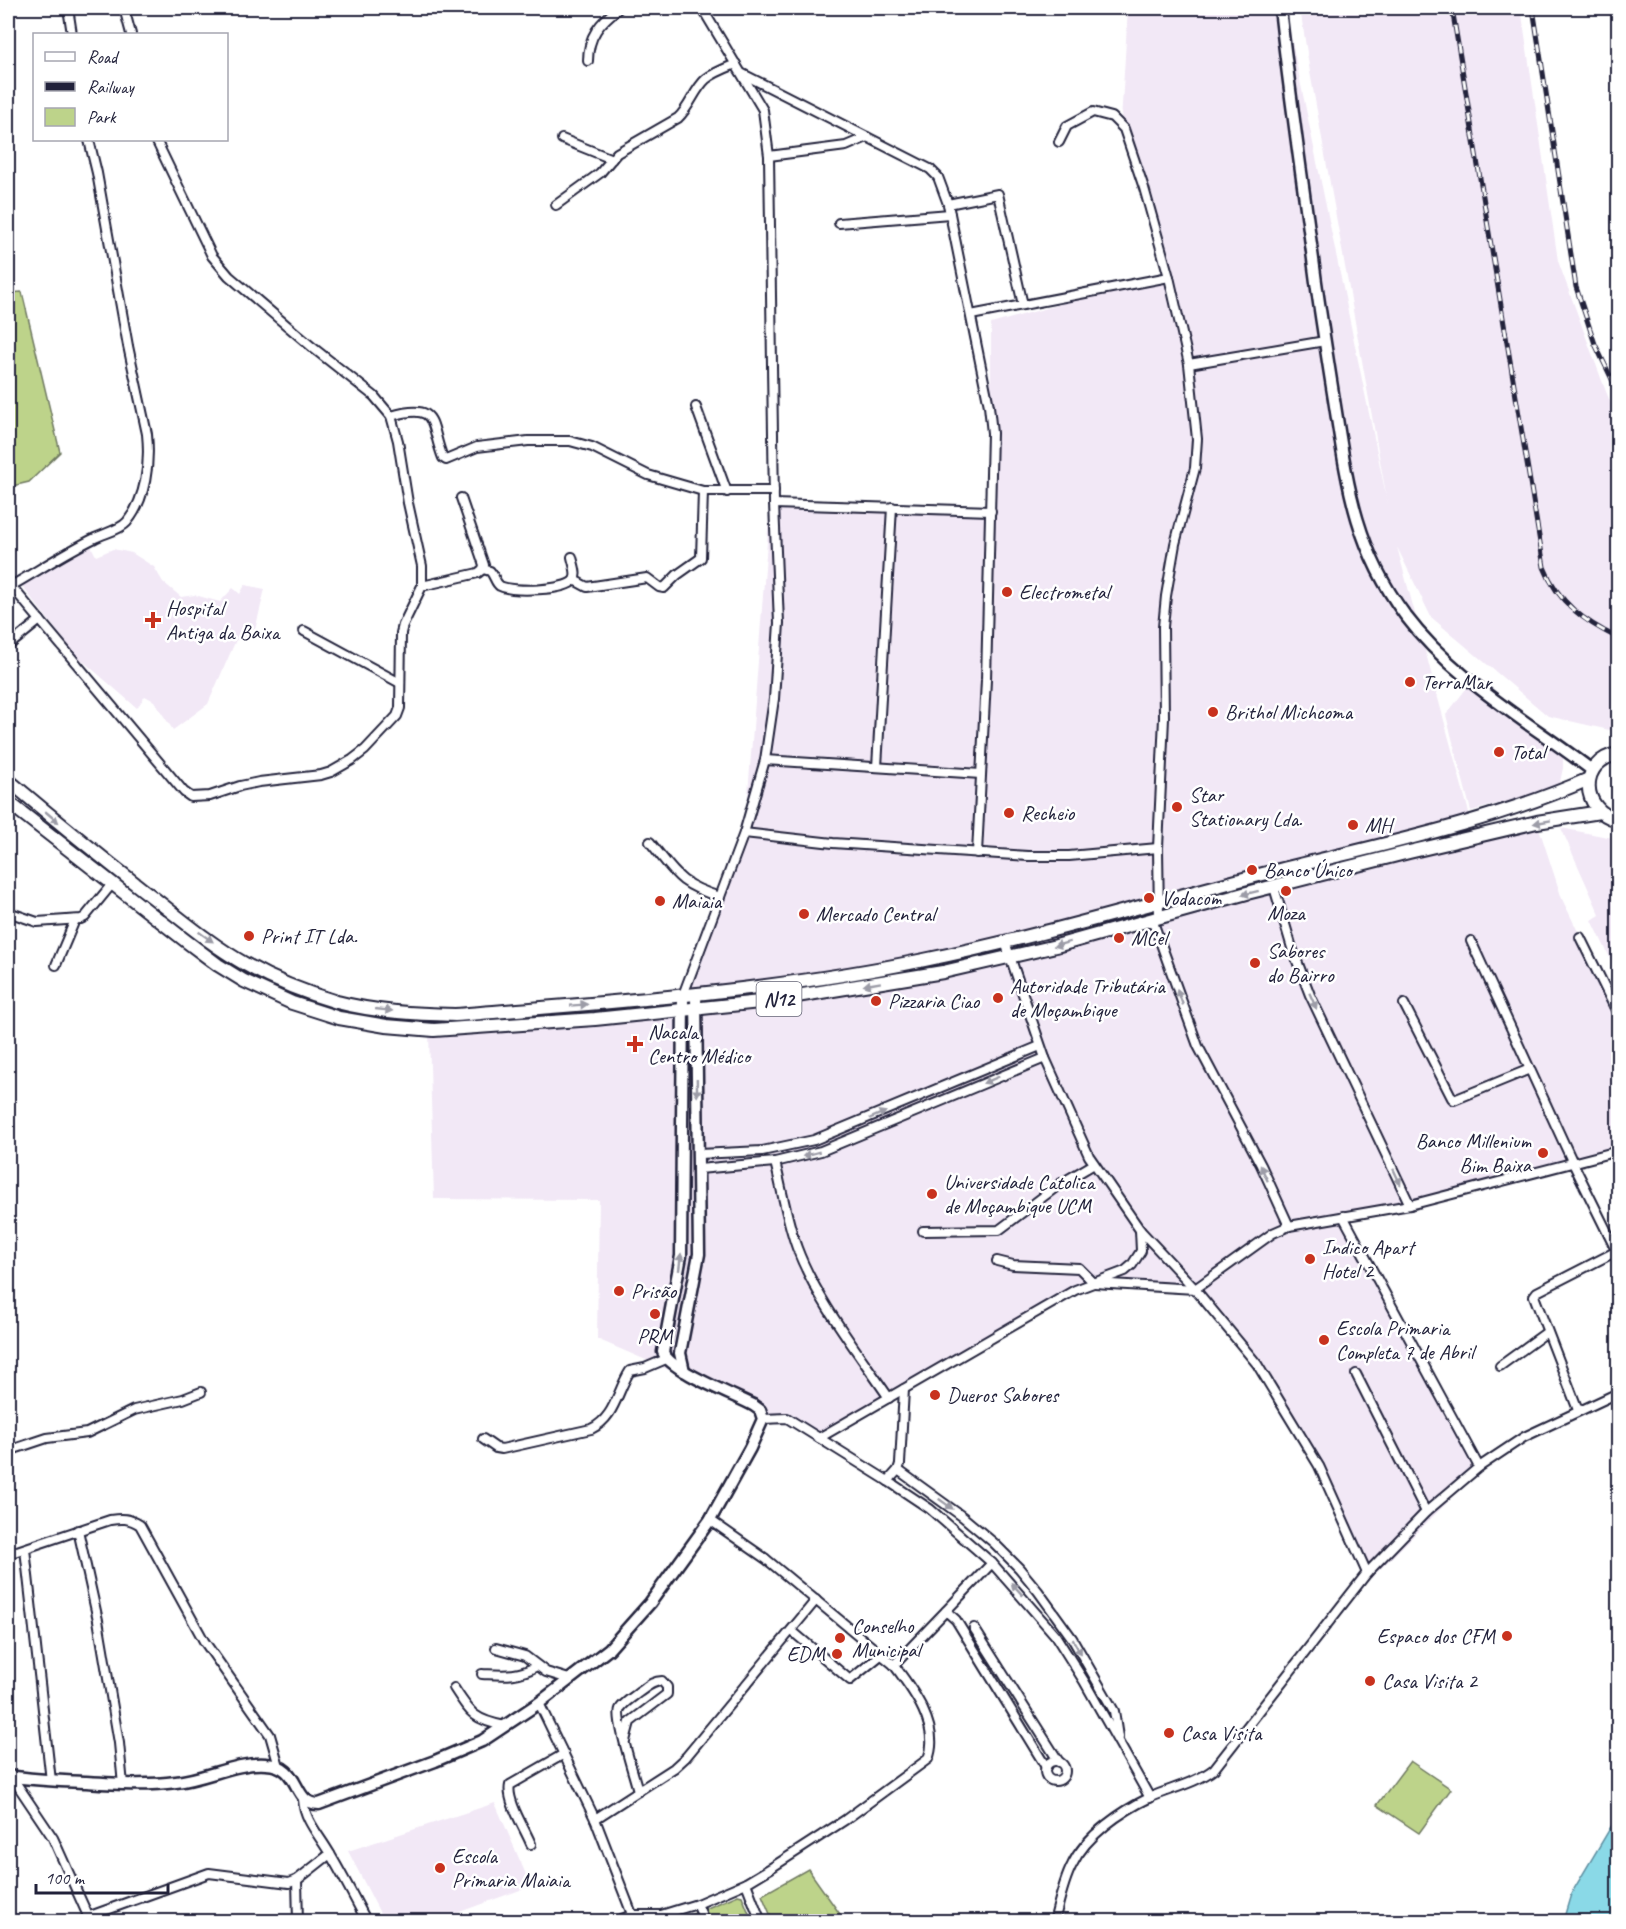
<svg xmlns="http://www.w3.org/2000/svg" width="1626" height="1929" viewBox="0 0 1626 1929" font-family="Caveat,sans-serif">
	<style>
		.built { fill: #f2e8f6 }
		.green { fill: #bdd38a; stroke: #707a62; stroke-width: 1.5 }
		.water { fill: #8ad9e7; stroke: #6090a2; stroke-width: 1.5 }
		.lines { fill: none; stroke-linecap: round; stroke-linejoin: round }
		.street-casing { stroke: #22223b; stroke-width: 12 }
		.secondary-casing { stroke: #22223b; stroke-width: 15 }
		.primary-casing { stroke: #22223b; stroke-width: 16 }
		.street { stroke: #fff; stroke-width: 8 }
		.secondary { stroke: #fff; stroke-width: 10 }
		.primary { stroke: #fff; stroke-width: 12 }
		.rail-casing { stroke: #22223b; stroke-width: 5 }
		.rail { stroke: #fff; stroke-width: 3; stroke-dasharray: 9; stroke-linecap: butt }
		.oneway { fill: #9c9ca7 }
		.poi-dot { fill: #c8321e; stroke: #fff; stroke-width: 2 }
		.labels { text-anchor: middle; stroke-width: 5; stroke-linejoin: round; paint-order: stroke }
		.shield { fill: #fff; stroke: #646476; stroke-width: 1.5 }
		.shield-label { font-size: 20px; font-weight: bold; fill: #22223b }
		.poi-label { font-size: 21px; fill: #22223b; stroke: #fff; text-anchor: start }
	</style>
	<rect width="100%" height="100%" fill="#fff"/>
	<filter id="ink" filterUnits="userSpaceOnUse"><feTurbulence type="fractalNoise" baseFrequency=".0167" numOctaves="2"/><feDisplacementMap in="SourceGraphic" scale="12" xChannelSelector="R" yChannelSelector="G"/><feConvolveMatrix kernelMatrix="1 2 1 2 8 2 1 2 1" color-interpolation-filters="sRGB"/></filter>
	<g filter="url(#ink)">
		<g class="built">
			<polygon points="1128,8 1285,8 1388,505 1310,72 1300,8 1521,8 1558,261 1605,389 1618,421 1618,732 1548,716 1431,617 1397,547 1471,820 1273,872 1276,885 1537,822 1562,899 1618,1013 1618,1146 1410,1202 1346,1216 1480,1470 1371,1578 1322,1466 1199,1284 1093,1281 906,1387 819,1443 758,1408 597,1339 599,1200 434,1199 429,1033 679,1014 690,963 745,834 770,502 991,511 991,324 1170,273 1121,121"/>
			<polygon points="91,546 96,556 113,549 132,553 154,567 163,582 181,597 195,595 220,602 233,588 240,594 245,585 265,589 253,638 236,640 208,704 173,730 154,701 145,696 137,708 76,655 22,586"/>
			<polygon points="1469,685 1553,745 1563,756 1563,768 1560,782 1547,791 1471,811 1446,715"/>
			<polygon points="1561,828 1618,839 1618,975 1592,920 1600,915"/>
			<polygon points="495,1803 531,1886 435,1921 384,1921 348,1851"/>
		</g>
		<g class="green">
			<polygon points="22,292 60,452 29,482 8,487 8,293"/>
			<polygon points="1410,1761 1451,1789 1419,1833 1377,1805"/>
			<polygon points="808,1869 842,1917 834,1921 773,1921 762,1895"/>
			<polygon points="738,1895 742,1896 752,1921 674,1922"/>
		</g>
		<polygon class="water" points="1618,1815 1618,1921 1563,1921 1571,1894"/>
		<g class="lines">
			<g class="street-casing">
				<g id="street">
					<polyline points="68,8 72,34"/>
					<polyline points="124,8 131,34"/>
					<path d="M588,61C588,36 600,22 619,8"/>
					<polyline points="743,74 930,169 938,177 948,204 989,406 992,433 986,680 977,853"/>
					<polyline points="562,139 612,159"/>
					<polyline points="1059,142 1067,126 1093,112 1112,117 1124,129 1144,188 1169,277 1189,364 1197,439 1195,468 1175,544 1166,596 1163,627 1164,718 1158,848 1159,917"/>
					<polyline points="769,156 846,146 867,137"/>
					<polyline points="948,204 998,194 1023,305"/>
					<path d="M556,205L600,173L617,153L678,118C690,107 694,90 706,79C715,72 726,68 736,64"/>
					<polyline points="839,223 950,214"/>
					<polyline points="971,315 1169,277"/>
					<polyline points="1189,364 1325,341"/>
					<polyline points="696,407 727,492"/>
					<path d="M391,416C440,402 429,423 443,458L446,460L477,447L528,441H570L592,447L648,475L703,491H774"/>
					<polyline points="774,504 991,511"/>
					<path d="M483,569L490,571C495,576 495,583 500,586C512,592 566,591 574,580C578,574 573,563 572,557"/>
					<polyline points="574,580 587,587 647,578 659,587 664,588 677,575 701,558 703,491"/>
					<polyline points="8,582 184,792 191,797 210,796 240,786 259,782 321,775 331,772 352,760 365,750 397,716 400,708 401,633 403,625 422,586 422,566 408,503 398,441 391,416 374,396 312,347 229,276 212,256 156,140"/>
					<path d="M11,586C39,570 66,552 95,538C105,533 120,530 127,522C146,499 150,463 147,434L128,346L97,173L89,140"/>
					<polyline points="422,586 478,573 483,569 484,565 461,498"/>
					<polyline points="304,631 400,683"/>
					<polyline points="8,646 40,620"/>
					<polyline points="765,760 981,774"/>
					<polyline points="877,767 892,507"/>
					<polyline points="744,833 833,843 1028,856 1069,856 1158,848"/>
					<path d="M650,842C676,874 678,884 720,897"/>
					<polyline points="1274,887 1292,948 1310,995 1410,1205"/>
					<polyline points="8,912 37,922 81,919 85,917 112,884"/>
					<polyline points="1152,919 1198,1046 1261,1165 1289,1226"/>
					<polyline points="1580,937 1618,1014"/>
					<polyline points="1471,941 1573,1163 1618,1254"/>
					<polyline points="1005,942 1045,1058 1089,1156 1140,1230 1195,1289 1257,1364 1319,1466 1367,1573"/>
					<polyline points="56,965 75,920"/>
					<polyline points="683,995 744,833 765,760 774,699 779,623 774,504 769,156 763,110 702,8"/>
					<polyline points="1404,1004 1452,1098 1454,1100 1530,1069"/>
					<polyline points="699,1154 762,1151 814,1140 1040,1046"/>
					<path d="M775,1162C782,1190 787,1221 797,1248C816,1299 858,1352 889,1398"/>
					<polyline points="699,1169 775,1162 821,1151 1045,1058"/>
					<polyline points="1343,1216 1479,1467"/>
					<polyline points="923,1231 999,1230 1060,1184 1094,1164"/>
					<polyline points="997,1261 1013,1265 1079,1268 1094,1283 1195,1289 1273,1233 1289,1226 1410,1205 1618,1151"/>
					<polyline points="1500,1366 1547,1332"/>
					<polyline points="1356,1374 1426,1512"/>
					<polyline points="1578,1410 1534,1296 1537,1292 1617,1251"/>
					<polyline points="763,1419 787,1418 888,1481 930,1509 992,1563 1055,1635 1084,1681 1150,1798"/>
					<polyline points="819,1438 1075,1290 1125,1271 1132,1265 1141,1251 1140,1230"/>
					<path d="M483,1439L496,1448L502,1449L591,1429C615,1418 617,1391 630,1371L645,1368L666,1359"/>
					<polyline points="8,1451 47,1438 87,1433 134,1410 183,1399 201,1392"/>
					<polyline points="898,1470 963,1517 994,1543 1019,1568 1038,1591 1072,1638 1114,1711 1118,1737"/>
					<polyline points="888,1481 898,1470 900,1464 904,1389"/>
					<polyline points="78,1530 98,1620 119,1743 123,1785"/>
					<polyline points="25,1549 51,1781"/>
					<path d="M8,1554L110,1520C122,1518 129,1518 140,1525L204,1641L270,1735L279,1766"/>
					<polyline points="946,1611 956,1620 1046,1767"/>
					<polyline points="974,1628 1059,1762"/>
					<polyline points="792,1631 850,1680 882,1654"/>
					<polyline points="496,1648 525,1656 546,1672 569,1679"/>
					<polyline points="894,1665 992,1563"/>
					<path d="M482,1674C504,1675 517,1677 537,1666"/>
					<path d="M454,1688C471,1714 474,1720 505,1726"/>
					<polyline points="539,1703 595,1819 635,1922"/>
					<path d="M625,1741L630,1722L667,1694V1687L662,1681C652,1681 646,1688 638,1693C632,1698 623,1703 620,1709C615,1718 635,1778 638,1791"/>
					<circle cx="1055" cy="1771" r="10"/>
					<polyline points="12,1777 53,1838 88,1916 90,1916 93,1922"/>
					<path d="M303,1799C304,1820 320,1836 330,1854C343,1876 355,1899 367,1922"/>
					<polyline points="595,1819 674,1768 686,1757 816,1600"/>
					<path d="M531,1844C525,1829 506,1800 510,1785L564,1754"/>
					<polyline points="297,1880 298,1922"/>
					<polyline points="746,1883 761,1922"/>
					<polyline points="697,1904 705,1922"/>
					<polyline points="90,1916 209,1873 289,1883 297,1880 330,1854"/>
					<polyline points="613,1922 633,1915 661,1915"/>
					<path d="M652,1922L661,1915L697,1904L746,1883L771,1868L845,1820L928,1759C941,1727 912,1689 894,1665L766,1559L710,1520"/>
					<path d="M1054,1922C1059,1903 1063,1882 1072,1865C1086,1835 1122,1811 1151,1797C1172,1788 1196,1783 1214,1769L1367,1573L1426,1512L1479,1467L1524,1437L1618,1393"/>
				</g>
			</g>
			<g class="secondary-casing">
				<g id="secondary">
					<path d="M1280,8C1290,99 1304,190 1316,282C1322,325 1329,368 1336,412C1348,489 1357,550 1405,615C1454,680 1529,722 1593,771"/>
					<polyline points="684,1371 680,1353 699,1254 696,994"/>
					<path d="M8,1776C33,1780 59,1781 85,1782C116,1784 146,1786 176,1782C206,1779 235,1762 266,1764C302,1765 291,1804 319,1804L435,1761L482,1741L539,1703L609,1649L650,1603L710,1520L750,1448L763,1419L760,1410L753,1405C734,1395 669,1370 663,1352L681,1256L683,995"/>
				</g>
			</g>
			<g class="primary-casing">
				<g id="primary">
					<path d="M1618,754C1578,761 1580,811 1618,820"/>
					<path d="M8,780C52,817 96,853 142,889C175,914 208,943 245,964C273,980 306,993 337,1002C375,1012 416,1014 455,1015C612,1002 769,992 924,960C1037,937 1147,904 1259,875C1369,847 1484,825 1589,779"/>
					<polyline points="8,802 186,941 218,965 244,981 292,1003 339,1018 386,1026 434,1030 595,1019 760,1002 943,972 1056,946 1247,893 1409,852 1537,822 1600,812"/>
				</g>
			</g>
			<use href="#street" class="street"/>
			<use href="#secondary" class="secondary"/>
			<use href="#primary" class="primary"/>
			<g class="rail-casing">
				<g id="rail">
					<path d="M1452,8L1544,567C1558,603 1585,622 1618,638"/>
					<polyline points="1533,8 1576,287 1595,344 1618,392"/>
				</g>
			</g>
			<use href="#rail" class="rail"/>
		</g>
		<defs><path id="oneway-solid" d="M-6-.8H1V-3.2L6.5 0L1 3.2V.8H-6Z" transform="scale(1.5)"/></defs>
		<g class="oneway">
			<use href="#oneway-solid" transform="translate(52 817) rotate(40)"/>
			<use href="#oneway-solid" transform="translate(1542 822) rotate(170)"/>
			<use href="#oneway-solid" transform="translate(1250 893) rotate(166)"/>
			<use href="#oneway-solid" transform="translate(206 937) rotate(35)"/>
			<use href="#oneway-solid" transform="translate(1062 944) rotate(165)"/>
			<use href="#oneway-solid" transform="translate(872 984) rotate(170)"/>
			<use href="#oneway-solid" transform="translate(1180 997) rotate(-110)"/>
			<use href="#oneway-solid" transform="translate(1313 1001) rotate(66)"/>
			<use href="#oneway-solid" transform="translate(579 1005) rotate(-4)"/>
			<use href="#oneway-solid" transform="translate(384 1010) rotate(6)"/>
			<use href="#oneway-solid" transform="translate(991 1080) rotate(157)"/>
			<use href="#oneway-solid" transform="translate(697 1088) rotate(89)"/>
			<use href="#oneway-solid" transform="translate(878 1115) rotate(-23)"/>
			<use href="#oneway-solid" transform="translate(811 1154) rotate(165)"/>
			<use href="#oneway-solid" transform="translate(1264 1173) rotate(-115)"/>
			<use href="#oneway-solid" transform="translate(1397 1177) rotate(65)"/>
			<use href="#oneway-solid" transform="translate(680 1262) rotate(-83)"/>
			<use href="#oneway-solid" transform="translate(946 1504) rotate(36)"/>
			<use href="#oneway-solid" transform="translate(1017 1589) rotate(-132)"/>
			<use href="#oneway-solid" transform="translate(1077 1647) rotate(60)"/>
		</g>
	</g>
	<g class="poi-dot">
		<circle cx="1007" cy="592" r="6"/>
		<path d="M150 611h6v6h6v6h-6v6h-6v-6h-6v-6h6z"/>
		<circle cx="1410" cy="682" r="6"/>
		<circle cx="1213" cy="712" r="6"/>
		<circle cx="1499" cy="752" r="6"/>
		<circle cx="1177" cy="807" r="6"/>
		<circle cx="1009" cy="813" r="6"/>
		<circle cx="1353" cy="825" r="6"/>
		<circle cx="1252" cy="870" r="6"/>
		<circle cx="1286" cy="891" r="6"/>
		<circle cx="1149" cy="898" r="6"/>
		<circle cx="660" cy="901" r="6"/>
		<circle cx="804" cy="914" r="6"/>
		<circle cx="249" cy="936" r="6"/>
		<circle cx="1119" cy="938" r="6"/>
		<circle cx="1255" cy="963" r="6"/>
		<circle cx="998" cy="998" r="6"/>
		<circle cx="876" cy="1001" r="6"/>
		<path d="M632 1035h6v6h6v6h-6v6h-6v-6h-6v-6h6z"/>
		<circle cx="1543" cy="1153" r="6"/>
		<circle cx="932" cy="1194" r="6"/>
		<circle cx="1310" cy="1259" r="6"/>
		<circle cx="619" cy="1291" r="6"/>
		<circle cx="655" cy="1314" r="6"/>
		<circle cx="1324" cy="1340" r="6"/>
		<circle cx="935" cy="1395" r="6"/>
		<circle cx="1507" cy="1636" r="6"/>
		<circle cx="840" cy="1638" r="6"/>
		<circle cx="837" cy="1654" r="6"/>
		<circle cx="1370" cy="1681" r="6"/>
		<circle cx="1169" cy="1733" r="6"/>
		<circle cx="440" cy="1868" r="6"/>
	</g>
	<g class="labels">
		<rect class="shield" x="756.5" y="982" width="45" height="34" rx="4.5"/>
		<g class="shield-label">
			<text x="779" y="1006">N12</text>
		</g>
		<g class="poi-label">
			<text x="1019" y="599">Electrometal</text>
			<text x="166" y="615">Hospital<tspan x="166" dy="24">Antiga da Baixa</tspan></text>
			<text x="1422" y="689">TerraMar</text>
			<text x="1225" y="719">Brithol Michcoma</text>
			<text x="1511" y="759">Total</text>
			<text x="1189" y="802">Star<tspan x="1189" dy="24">Stationary Lda.</tspan></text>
			<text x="1021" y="820">Recheio</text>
			<text x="1365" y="832">MH</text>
			<text x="1264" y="877">Banco Único</text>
			<text x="1161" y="905">Vodacom</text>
			<text x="672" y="908">Maiaia</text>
			<text x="1286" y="920" text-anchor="middle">Moza</text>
			<text x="816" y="921">Mercado Central</text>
			<text x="261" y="943">Print IT Lda.</text>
			<text x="1131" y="945">MCel</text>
			<text x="1267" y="958">Sabores<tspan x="1267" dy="24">do Bairro</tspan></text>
			<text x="1010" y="993">Autoridade Tributária<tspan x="1010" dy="24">de Moçambique</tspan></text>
			<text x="888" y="1008">Pizzaria Ciao</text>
			<text x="648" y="1039">Nacala<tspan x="648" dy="24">Centro Médico</tspan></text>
			<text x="1531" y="1148" text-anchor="end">Banco Millenium<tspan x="1531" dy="24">Bim Baixa</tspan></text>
			<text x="944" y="1189">Universidade Catolica<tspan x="944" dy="24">de Moçambique UCM</tspan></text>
			<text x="1322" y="1254">Indico Apart<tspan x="1322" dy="24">Hotel 2</tspan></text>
			<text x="631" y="1298">Prisão</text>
			<text x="1336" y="1335">Escola Primaria<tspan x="1336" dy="24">Completa 7 de Abril</tspan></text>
			<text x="655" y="1343" text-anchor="middle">PRM</text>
			<text x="947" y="1402">Dueros Sabores</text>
			<text x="852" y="1633">Conselho<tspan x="852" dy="24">Municipal</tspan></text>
			<text x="1495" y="1643" text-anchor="end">Espaco dos CFM</text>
			<text x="825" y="1661" text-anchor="end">EDM</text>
			<text x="1382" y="1688">Casa Visita 2</text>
			<text x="1181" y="1740">Casa Visita</text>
			<text x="452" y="1863">Escola<tspan x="452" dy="24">Primaria Maiaia</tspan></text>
		</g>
	</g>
	<rect width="1626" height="1929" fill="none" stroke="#fff" stroke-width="30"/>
	<rect x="15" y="15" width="1596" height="1899" fill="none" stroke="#22223b" stroke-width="2" filter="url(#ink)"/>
	<rect x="33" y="33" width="195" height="108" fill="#ffffff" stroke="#a7a7b1" stroke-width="1.5"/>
	<rect x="45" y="52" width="30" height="9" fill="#ffffff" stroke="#a7a7b1" stroke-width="1.5"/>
	<text x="87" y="63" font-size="18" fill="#22223b">Road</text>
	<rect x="45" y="82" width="30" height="9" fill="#22223b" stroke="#a7a7b1" stroke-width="1.5"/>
	<text x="87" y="93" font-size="18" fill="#22223b">Railway</text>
	<rect x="45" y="108" width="30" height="18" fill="#bdd38a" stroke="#a7a7b1" stroke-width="1.5"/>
	<text x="87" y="123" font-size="18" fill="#22223b">Park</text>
	<path d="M36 1884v9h132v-9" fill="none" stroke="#22223b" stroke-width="3"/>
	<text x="45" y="1884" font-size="18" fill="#22223b" stroke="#ffffff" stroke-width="4.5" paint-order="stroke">100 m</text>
</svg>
